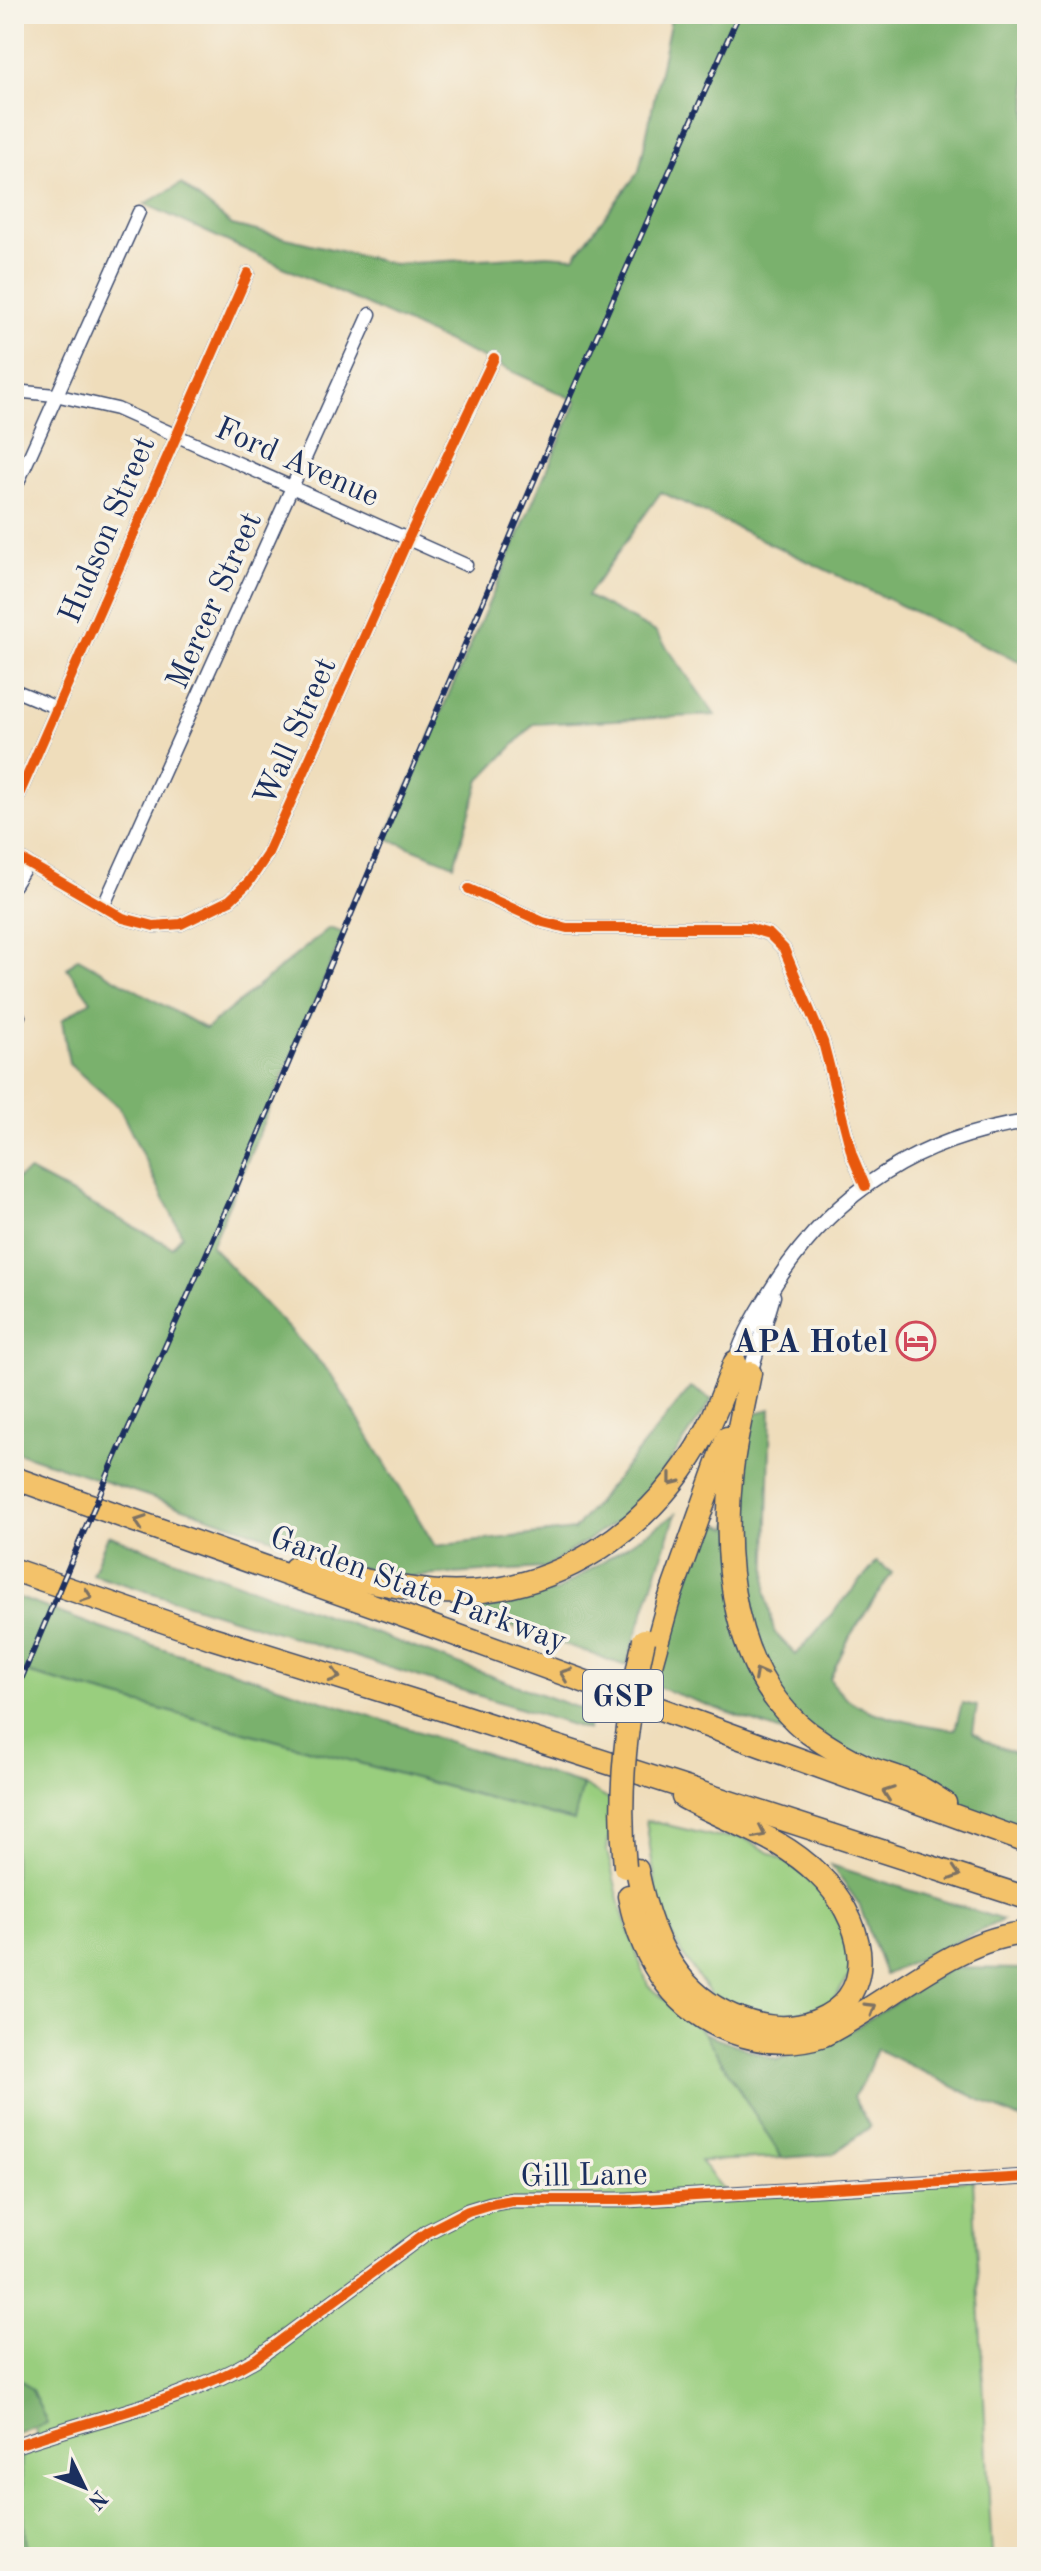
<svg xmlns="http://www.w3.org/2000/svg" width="1041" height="2571" viewBox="0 0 1041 2571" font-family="'Old Standard TT',serif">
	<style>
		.green { fill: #99ce7e; stroke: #5a7e6e; stroke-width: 2 }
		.forest { fill: #7ab16d; stroke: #4a7066; stroke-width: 2 }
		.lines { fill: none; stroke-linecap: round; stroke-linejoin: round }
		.minor-casing { stroke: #3b496c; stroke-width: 15 }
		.tertiary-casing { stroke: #3b496c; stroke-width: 17 }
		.motorway-casing { stroke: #3b496c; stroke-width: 25 }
		.minor { stroke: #fff; stroke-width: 12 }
		.tertiary { stroke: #fff; stroke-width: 14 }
		.motorway { stroke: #f3c26a; stroke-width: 22 }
		.rail-casing { stroke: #1b2f5e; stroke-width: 6 }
		.rail { stroke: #f7f3e8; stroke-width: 3; stroke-dasharray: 9; stroke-linecap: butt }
		.motorway-bridge-casing { stroke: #3b496c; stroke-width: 25; stroke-linecap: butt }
		.motorway-bridge { stroke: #f3c26a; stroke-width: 22 }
		.cycleway-casing { stroke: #f7f3e8; stroke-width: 15 }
		.cycleway { stroke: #e8590c; stroke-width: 10 }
		.oneway { stroke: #7c7163 }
		.labels { text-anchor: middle; stroke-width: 7; stroke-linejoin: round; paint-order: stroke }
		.shield { fill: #f7f3e8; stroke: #5d6a87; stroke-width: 2 }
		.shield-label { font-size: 30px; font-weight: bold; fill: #1b2f5e }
		.street-label { font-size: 32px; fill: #1b2f5e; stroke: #f7f3e8 }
		.poi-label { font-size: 32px; font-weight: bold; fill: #1b2f5e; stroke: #f7f3e8; text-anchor: end }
	</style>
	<rect width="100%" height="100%" fill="#f7f3e8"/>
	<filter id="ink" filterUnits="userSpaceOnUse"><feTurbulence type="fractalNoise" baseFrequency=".0125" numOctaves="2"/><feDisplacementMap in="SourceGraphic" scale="16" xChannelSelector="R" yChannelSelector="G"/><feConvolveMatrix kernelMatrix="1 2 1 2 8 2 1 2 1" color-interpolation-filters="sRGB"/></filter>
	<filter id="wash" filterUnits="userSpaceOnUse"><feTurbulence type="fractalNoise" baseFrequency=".006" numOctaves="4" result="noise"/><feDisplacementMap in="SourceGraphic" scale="32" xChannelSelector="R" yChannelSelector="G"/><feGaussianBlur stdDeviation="1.8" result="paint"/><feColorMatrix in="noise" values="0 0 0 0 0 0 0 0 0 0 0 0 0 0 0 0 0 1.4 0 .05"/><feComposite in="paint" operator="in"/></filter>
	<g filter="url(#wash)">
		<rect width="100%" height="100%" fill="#efddbb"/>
		<g class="green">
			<polygon points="19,1671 573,1821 583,1785 613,1802 607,1851 623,1915 648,1985 704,2033 782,2158 700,2161 726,2193 973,2180 992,2557 26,2557 20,2443 37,2435 24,2396 14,2388 14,1682"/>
			<polygon points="646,1820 717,1837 742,1837 809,1875 841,1913 852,1972 832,2002 786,2018 713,1998 680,1951 659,1909"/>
		</g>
		<g class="forest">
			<polygon points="672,14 710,19 713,14 1027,14 1027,665 661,492 587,596 656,632 715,715 534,724 480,780 454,865 386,838 577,401 145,204 181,184 232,225 394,264 547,255 574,257 639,171"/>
			<polygon points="329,928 344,933 211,1246 331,1374 435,1546 574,1530 691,1387 712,1400 640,1506 545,1568 391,1578 14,1451 14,1181 29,1171 172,1247 182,1235 119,1107 69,1064 62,1020 91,1001 67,968 78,958 206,1029"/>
			<path d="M771,1409L766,1593L774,1632L796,1655L877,1562L892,1573L850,1636L830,1678C847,1717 917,1723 955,1730L962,1703L977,1706L973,1732L983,1740L1027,1758V1842L801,1739L646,1683L699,1517L729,1528L742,1416Z"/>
			<polygon points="676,1514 626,1666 468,1611 557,1591"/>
			<polygon points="108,1535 589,1712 588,1730 92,1574"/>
			<polygon points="14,1596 112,1632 583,1785 574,1821 19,1671 14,1682"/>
			<polygon points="831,1865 1003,1920 885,1975 859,1904"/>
			<polygon points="950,1968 1027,1969 1027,2123 877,2049 863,2083 853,2097 870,2127 833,2154 782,2158 704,2033 777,2060 837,2039"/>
			<polygon points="14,2373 32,2390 47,2423 14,2435"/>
			<polygon points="21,2459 26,2557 14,2557 14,2460"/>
		</g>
	</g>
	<g filter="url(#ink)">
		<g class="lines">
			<g class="minor-casing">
				<g id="minor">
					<polyline points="14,391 55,395 117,409 466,565"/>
					<polyline points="14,491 139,212"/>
					<polyline points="14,690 57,708"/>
					<polyline points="14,806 248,273"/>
					<polyline points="14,855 123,918 154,926 181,924 230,900 248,883 267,855 408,539 494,358"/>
					<polyline points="14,885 27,864"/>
					<polyline points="469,889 543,922 567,928 749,928 769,934 784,949 823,1042 852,1155 865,1186"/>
					<polyline points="103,907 370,314"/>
					<polyline points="14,1012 19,1016"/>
				</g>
			</g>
			<g class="tertiary-casing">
				<g id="tertiary">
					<path d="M735,1362C745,1331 760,1308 777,1281C837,1190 919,1138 1027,1122"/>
					<polyline points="750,1373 773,1296"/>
					<path d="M14,2446C95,2418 183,2402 257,2358L427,2232L468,2211L491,2204L512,2200H627L1027,2177"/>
				</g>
			</g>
			<g class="motorway-casing">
				<g id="motorway">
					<path d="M750,1373C744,1405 736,1437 732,1469C722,1560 731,1673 809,1733C827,1746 847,1758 867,1767C882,1773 899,1776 913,1784C924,1789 934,1796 945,1803"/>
					<polyline points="14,1478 426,1624 1027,1842"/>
					<path d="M295,1568C344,1573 391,1589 440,1592C555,1598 654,1529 707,1430C718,1408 726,1385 735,1362"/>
					<polyline points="14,1570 212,1638 447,1711 1027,1898"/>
					<polyline points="646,1683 668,1603 727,1438"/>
					<path d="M637,1870C645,1908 656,1946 680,1976C710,2014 770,2039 816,2021C886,1993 860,1914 819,1875C779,1835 731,1824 683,1797"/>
					<path d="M629,1896C642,1962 677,2017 744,2036C771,2044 797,2044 824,2035C887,2004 956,1937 1027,1933"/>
				</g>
			</g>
			<use href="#minor" class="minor"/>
			<use href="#tertiary" class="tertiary"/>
			<use href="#motorway" class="motorway"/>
			<g class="rail-casing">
				<polyline id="rail" points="14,1696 110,1470 234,1192 560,419 739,14"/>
			</g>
			<use href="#rail" class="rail"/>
			<g class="motorway-bridge-casing">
				<path id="motorway-bridge" d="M625,1867C617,1789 627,1716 644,1640"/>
			</g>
			<use href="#motorway-bridge" class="motorway-bridge"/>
			<g class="cycleway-casing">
				<g id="cycleway">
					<polyline points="14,806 248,273"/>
					<polyline points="14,855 123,918 154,926 181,924 230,900 248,883 267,855 408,539 494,358"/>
					<polyline points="469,889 543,922 567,928 749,928 769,934 784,949 823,1042 852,1155 865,1186"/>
					<path d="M14,2446C95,2418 183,2402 257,2358L427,2232L468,2211L491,2204L512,2200H627L1027,2177"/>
				</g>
			</g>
			<use href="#cycleway" class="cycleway"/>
		</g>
		<defs><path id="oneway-chevron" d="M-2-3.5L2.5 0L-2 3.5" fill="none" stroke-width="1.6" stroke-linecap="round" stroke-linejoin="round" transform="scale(2)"/></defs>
		<g class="oneway">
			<use href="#oneway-chevron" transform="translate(673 1480) rotate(128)"/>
			<use href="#oneway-chevron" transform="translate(140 1522) rotate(-161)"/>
			<use href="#oneway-chevron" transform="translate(87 1596) rotate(19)"/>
			<use href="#oneway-chevron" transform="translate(565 1674) rotate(-159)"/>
			<use href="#oneway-chevron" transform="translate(759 1674) rotate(-118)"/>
			<use href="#oneway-chevron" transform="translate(335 1676) rotate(17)"/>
			<use href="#oneway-chevron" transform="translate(888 1793) rotate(-160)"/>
			<use href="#oneway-chevron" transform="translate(760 1833) rotate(26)"/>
			<use href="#oneway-chevron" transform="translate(955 1874) rotate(18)"/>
			<use href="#oneway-chevron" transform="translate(871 2008) rotate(-31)"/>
		</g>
	</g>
	<defs>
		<g id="hotel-ring" transform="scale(2)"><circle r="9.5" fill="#f7f3e8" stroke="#d1495b" stroke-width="1.5"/><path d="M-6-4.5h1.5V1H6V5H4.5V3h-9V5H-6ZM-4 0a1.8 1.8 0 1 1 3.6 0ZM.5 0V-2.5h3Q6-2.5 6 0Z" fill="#d1495b"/></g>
	</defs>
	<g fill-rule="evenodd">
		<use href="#hotel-ring" x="916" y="1341"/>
	</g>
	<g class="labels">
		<rect class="shield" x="583" y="1670" width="80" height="52" rx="6"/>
		<g class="shield-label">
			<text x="623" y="1706">GSP</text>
		</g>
		<g class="street-label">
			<text transform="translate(298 461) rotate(24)" y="11">Ford Avenue</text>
			<text transform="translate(106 529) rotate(-67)" y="11">Hudson Street</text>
			<text transform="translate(213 600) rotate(-66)" y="11">Mercer Street</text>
			<text transform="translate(294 731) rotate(-66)" y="11">Wall Street</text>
			<text transform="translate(419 1588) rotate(20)" y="11">Garden State Parkway</text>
			<text transform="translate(584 2174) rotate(-1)" y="11">Gill Lane</text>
		</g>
		<g class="poi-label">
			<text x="888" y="1352">APA Hotel</text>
		</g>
	</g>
	<rect width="1041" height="2571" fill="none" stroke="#f7f3e8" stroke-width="48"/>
	<g transform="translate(84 2487) rotate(133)" stroke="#f7f3e8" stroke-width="6" paint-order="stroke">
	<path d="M0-6L14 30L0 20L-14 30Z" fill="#1b2f5e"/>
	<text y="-12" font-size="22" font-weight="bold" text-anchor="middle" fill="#1b2f5e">N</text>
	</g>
</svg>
